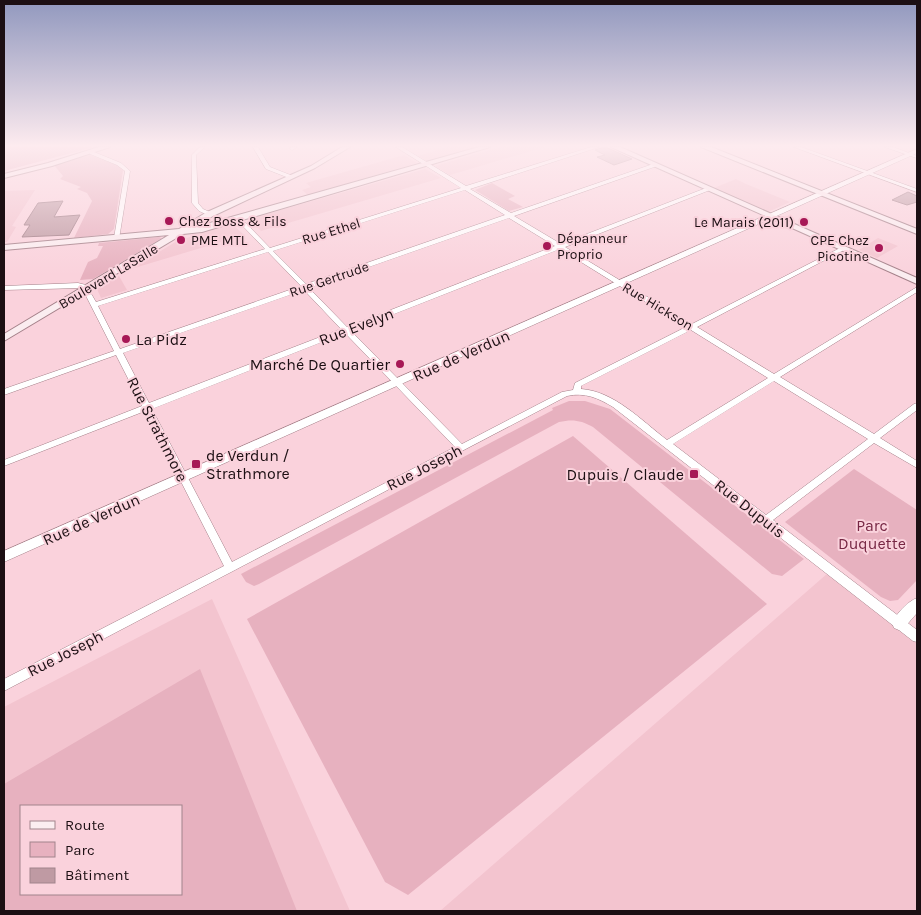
<svg xmlns="http://www.w3.org/2000/svg" width="921" height="915" viewBox="0 0 921 915" font-family="Karla,sans-serif">
	<style>
		.built { fill: #f3c4cf; fill-rule: evenodd }
		.green { fill: #e7b1bf; fill-rule: evenodd }
		.building { fill: #bf9aa3; stroke: #9d7982 }
		.lines { fill: none; stroke-linecap: round; stroke-linejoin: round }
		.minor-casing { stroke: #a48089; stroke-width: 1 }
		.tertiary-casing { stroke: #a48089; stroke-width: 1 }
		.secondary-casing { stroke: #a48089; stroke-width: 2 }
		.minor { fill: #fff; fill-rule: evenodd }
		.tertiary { fill: #fff; fill-rule: evenodd }
		.secondary { fill: #fbedf0; fill-rule: evenodd }
		.poi-dot { fill: #a71856; stroke: #fad2dc; stroke-width: 2 }
		.labels { text-anchor: middle; stroke-width: 4; stroke-linejoin: round; paint-order: stroke }
		.far-poi-label { font-size: 14px; fill: #1c0f13; stroke: #fad2dc; text-anchor: start }
		.far-street-label { font-size: 14px; fill: #1c0f13; stroke: #fad2dc }
		.street-label { font-size: 16px; fill: #1c0f13; stroke: #fad2dc }
		.poi-label { font-size: 16px; fill: #1c0f13; stroke: #fad2dc; text-anchor: start }
		.park-label { font-size: 16px; fill: #772744; stroke: #fad2dc }
	</style>
	<rect width="100%" height="100%" fill="#fad2dc"/>
	<g class="built">
		<polygon points="447,147 476,147 427,161 418,156"/>
		<polygon points="500,147 545,147 450,175 435,166"/>
		<polygon points="404,155 417,163 308,195 302,190 311,187 306,183"/>
		<polygon points="425,169 441,178 261,231 249,219"/>
		<polygon points="736,179 746,184 790,202 768,212 714,188"/>
		<polygon points="35,190 12,226 16,227 7,242 4,242 4,191"/>
		<polygon points="232,224 244,235 131,269 177,241"/>
		<polygon points="878,238 898,246 877,258 859,250"/>
		<polygon points="119,276 127,290 101,298 97,289"/>
		<polygon points="828,573 899,623 917,628 917,911 440,911"/>
		<path d="M212,599L350,911H4V707ZM21,806H181V894H21Z"/>
	</g>
	<g class="green">
		<polygon points="4,147 94,147 4,171"/>
		<polygon points="90,155 119,166 123,170 114,229 108,234 74,238 92,201 87,193 77,189 81,187 60,179 63,176 54,165"/>
		<polygon points="492,183 515,196 508,199 523,207 509,211 475,190"/>
		<polygon points="159,237 162,238 93,279 80,280 88,262 97,258 103,246 98,246 99,243"/>
		<path d="M569,401H585L610,409L804,559L782,576L772,574L593,427C581,420 572,419 559,422L259,584L254,586L246,582L241,574L553,410L552,408Z"/>
		<polygon points="573,436 767,604 408,895 385,882 247,619"/>
		<polygon points="854,469 917,510 917,580 898,600 890,601 881,597 785,522"/>
		<path d="M200,669L297,911H4V784ZM21,806H181V894H21Z"/>
	</g>
	<g class="building">
		<polygon points="601,148 608,148 632,159 614,165 597,157 605,155 595,150"/>
		<polygon points="908,192 917,196 917,202 907,205 892,200"/>
		<polygon points="63,201 54,217 80,215 69,235 22,237 30,225 24,225 38,203"/>
	</g>
	<g class="lines">
		<g class="minor-casing">
			<g id="minor">
				<polygon points="200,147 205,147 196,155 198,203 203,209 212,213 213,214 210,216 199,211 192,203 192,155"/>
				<polygon points="253,147 258,147 270,167 293,176 293,178 289,178 266,169"/>
				<polygon points="291,147 297,147 292,150 290,149"/>
				<path d="M396,147H402L466,186L591,147H599L470,189L511,213L653,164H657V166L514,216L561,244L706,188H710V190L565,247L692,324L840,248H844V250L697,327L774,374L917,287V292L780,377L874,434L914,404L917,403V410L880,438L917,461V468L874,443L773,520L917,630V642L913,641L613,407C598,398 585,392 567,396L4,691V679L224,566L145,411L4,466V460L142,406L116,355L4,395V389L114,351L82,288L4,290V286L78,283L86,285L96,302L265,249L236,219V217H240L270,248L461,188ZM465,190L505,215L306,284L273,251ZM509,218L555,246L347,327L309,288ZM560,249L686,327L575,383L573,390L562,392L462,444L351,331ZM268,252L301,286L120,349L98,306ZM304,290L341,329L149,403L123,353ZM691,330L768,378L667,440C642,421 614,391 581,389V386ZM345,333L455,447L232,562L152,409ZM774,381L868,439L766,515L673,444Z"/>
				<polygon points="794,147 801,147 917,189 917,192"/>
				<polygon points="885,147 893,147 917,156 917,158"/>
				<polygon points="90,152 94,152 121,163 130,171 119,239 114,238 125,171 117,165 90,154"/>
			</g>
		</g>
		<g class="tertiary-casing">
			<g id="tertiary">
				<polygon points="917,149 917,153 4,562 4,551"/>
				<path d="M917,598V613L904,628L899,630L894,628L892,623C896,614 908,601 917,598Z"/>
			</g>
		</g>
		<g class="secondary-casing">
			<g id="secondary">
				<polygon points="99,147 110,147 52,166 4,178 4,174 48,163"/>
				<polygon points="342,147 350,147 315,168 213,216 192,228 479,147 490,147 202,232 183,234 4,341 4,334 169,235 4,250 4,245 179,229 207,212 311,166"/>
				<polygon points="611,147 620,147 917,278 917,284"/>
				<polygon points="701,147 711,147 917,229 917,234"/>
			</g>
		</g>
		<use href="#minor" class="minor"/>
		<use href="#tertiary" class="tertiary"/>
		<use href="#secondary" class="secondary"/>
	</g>
	<linearGradient id="sky" x2="0" y2="1"><stop stop-color="#9198be"/><stop offset="0.53" stop-color="#fdebef"/><stop offset="1" stop-color="#fdebef" stop-opacity="0"/></linearGradient>
	<rect width="921" height="275" fill="url(#sky)"/>
	<g class="poi-dot">
		<circle cx="169" cy="221" r="5"/>
		<circle cx="804" cy="222" r="5"/>
		<circle cx="181" cy="240" r="5"/>
		<circle cx="547" cy="246" r="5"/>
		<circle cx="879" cy="248" r="5"/>
		<circle cx="126" cy="339" r="5"/>
		<circle cx="400" cy="364" r="5"/>
		<rect x="191" y="459" width="10" height="10" rx="2.5"/>
		<rect x="689" y="469" width="10" height="10" rx="2.5"/>
	</g>
	<g class="labels">
		<g class="far-poi-label">
			<text x="179" y="226">Chez Boss &amp; Fils</text>
			<text x="794" y="227" text-anchor="end">Le Marais (2011)</text>
			<text x="557" y="243">Dépanneur<tspan x="557" dy="16">Proprio</tspan></text>
			<text x="191" y="245">PME MTL</text>
			<text x="869" y="245" text-anchor="end">CPE Chez<tspan x="869" dy="16">Picotine</tspan></text>
		</g>
		<g class="far-street-label">
			<text transform="translate(331 231) rotate(-17)" y="5">Rue Ethel</text>
			<text transform="translate(108 276) rotate(-31)" y="5">Boulevard LaSalle</text>
			<text transform="translate(329 279) rotate(-19)" y="5">Rue Gertrude</text>
			<text transform="translate(658 306) rotate(31)" y="5">Rue Hickson</text>
		</g>
		<g class="street-label">
			<text transform="translate(356 326) rotate(-21)" y="6">Rue Evelyn</text>
			<text transform="translate(461 355) rotate(-24)" y="6">Rue de Verdun</text>
			<text transform="translate(158 429) rotate(63)" y="6">Rue Strathmore</text>
			<text transform="translate(424 467) rotate(-27)" y="6">Rue Joseph</text>
			<text transform="translate(750 508) rotate(38)" y="6">Rue Dupuis</text>
			<text transform="translate(91 519) rotate(-24)" y="6">Rue de Verdun</text>
			<text transform="translate(65 653) rotate(-27)" y="6">Rue Joseph</text>
		</g>
		<g class="poi-label">
			<text x="136" y="345">La Pidz</text>
			<text x="390" y="370" text-anchor="end">Marché De Quartier</text>
			<text x="206" y="461">de Verdun /<tspan x="206" dy="18">Strathmore</tspan></text>
			<text x="684" y="480" text-anchor="end">Dupuis / Claude</text>
		</g>
		<g class="park-label">
			<text x="872" y="531">Parc<tspan x="872" dy="18">Duquette</tspan></text>
		</g>
	</g>
	<rect width="921" height="915" fill="none" stroke="#1c0f13" stroke-width="10"/>
	<rect x="20" y="805" width="162" height="90" fill="#fad2dc" stroke="#a1848c"/>
	<rect x="30" y="821" width="25" height="8" fill="#fbedf0" stroke="#a1848c"/>
	<text x="65" y="830" font-size="15" fill="#1c0f13">Route</text>
	<rect x="30" y="842" width="25" height="15" fill="#e7b1bf" stroke="#a1848c"/>
	<text x="65" y="855" font-size="15" fill="#1c0f13">Parc</text>
	<rect x="30" y="868" width="25" height="15" fill="#bf9aa3" stroke="#a1848c"/>
	<text x="65" y="880" font-size="15" fill="#1c0f13">Bâtiment</text>
</svg>
